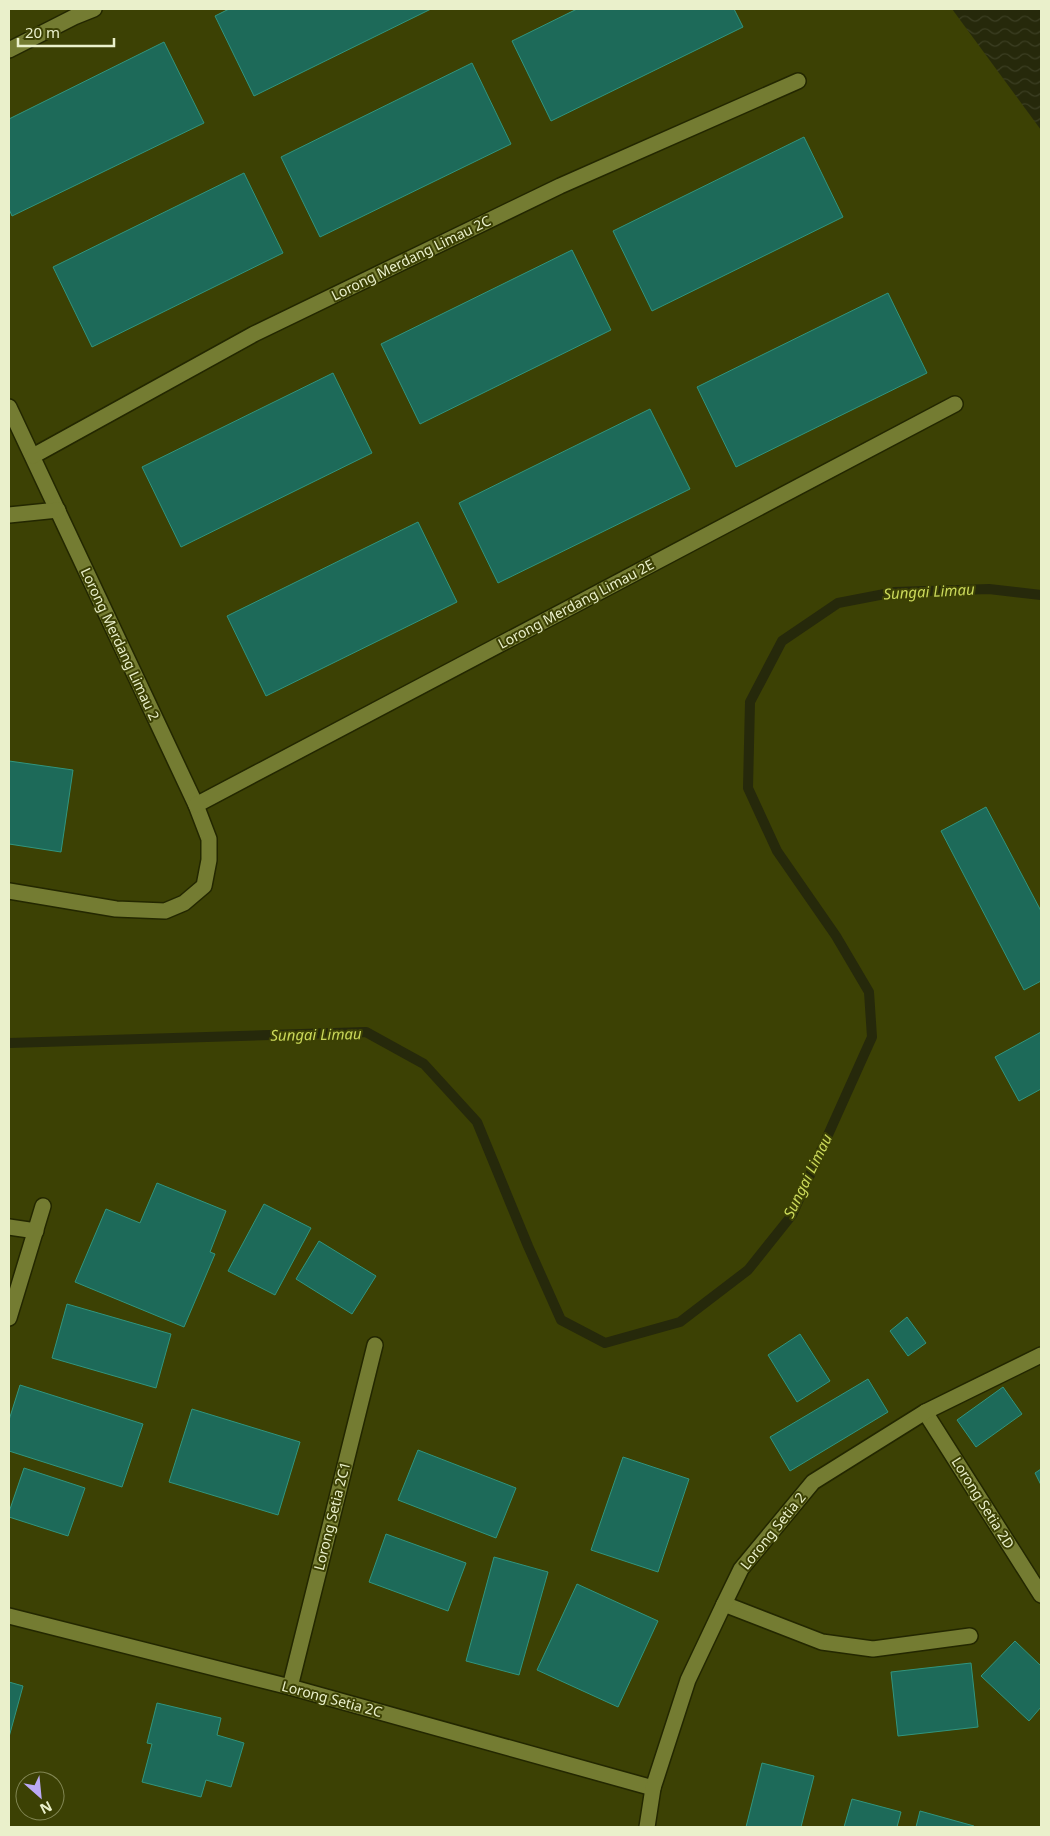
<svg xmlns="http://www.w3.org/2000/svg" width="1050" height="1836" viewBox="0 0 1050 1836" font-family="'Noto Sans',sans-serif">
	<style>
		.water { fill: url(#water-waves) }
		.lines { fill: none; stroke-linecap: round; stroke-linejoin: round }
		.stream { stroke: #26290b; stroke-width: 10 }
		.building { fill: #1d6a59; stroke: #31957e }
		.lane-casing { stroke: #232700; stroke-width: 18 }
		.street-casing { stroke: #232700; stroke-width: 18 }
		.lane { stroke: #747c32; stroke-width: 15 }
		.street { stroke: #747c32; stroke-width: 15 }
		.labels { text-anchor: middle; stroke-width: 4; stroke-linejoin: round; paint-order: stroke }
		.street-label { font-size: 14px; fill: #eaf0cb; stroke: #3c4104 }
		.water-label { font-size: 15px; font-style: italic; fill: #cbd95a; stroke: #3c4104 }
	</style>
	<defs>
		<pattern id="water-waves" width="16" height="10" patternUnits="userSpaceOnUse" patternTransform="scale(1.25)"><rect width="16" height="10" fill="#26290b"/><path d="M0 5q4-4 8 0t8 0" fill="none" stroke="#3b3e22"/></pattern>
	</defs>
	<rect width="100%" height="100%" fill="#3c4104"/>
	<polygon class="water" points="952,9 1041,9 1041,130"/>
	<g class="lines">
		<polyline class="stream" points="9,1043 366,1032 424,1064 477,1122 528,1246 561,1320 605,1343 680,1322 748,1270 792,1215 872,1037 869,992 836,936 777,851 748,788 750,702 782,641 838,603 895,592 989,589 1041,595"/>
	</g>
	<g class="building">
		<polygon points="229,9 431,9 254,96 215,16"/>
		<polygon points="577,9 734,9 743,27 551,121 512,41"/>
		<polygon points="164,42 204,123 12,216 9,209 9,119"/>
		<polygon points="472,63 511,144 320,237 281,157"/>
		<polygon points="804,137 843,217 652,311 613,231"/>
		<polygon points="244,173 283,253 92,347 53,267"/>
		<polygon points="572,250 611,330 420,424 381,344"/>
		<polygon points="888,293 927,373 736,467 697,387"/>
		<polygon points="333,373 372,453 181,547 142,467"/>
		<polygon points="650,409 690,489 498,583 459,503"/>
		<polygon points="418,522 457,602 266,696 227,616"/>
		<polygon points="9,761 73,770 61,852 9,844"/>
		<polygon points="986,807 1041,911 1041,981 1024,990 941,831"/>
		<polygon points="1041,1032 1041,1089 1019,1101 995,1057"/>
		<polygon points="157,1183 226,1211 210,1252 215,1254 184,1327 75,1282 106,1209 140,1223"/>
		<polygon points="264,1204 311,1228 275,1295 228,1271"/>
		<polygon points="319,1241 376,1276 352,1314 296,1279"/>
		<polygon points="67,1304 171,1334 156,1388 52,1358"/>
		<polygon points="907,1317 926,1343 908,1356 890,1331"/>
		<polygon points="800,1334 830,1381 797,1402 768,1355"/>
		<polygon points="868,1379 888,1412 790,1471 770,1437"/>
		<polygon points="20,1385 143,1424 122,1487 9,1451 9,1420"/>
		<polygon points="1003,1387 1022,1414 976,1447 957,1420"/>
		<polygon points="192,1409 300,1442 278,1515 169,1482"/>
		<polygon points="418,1450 516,1488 496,1538 398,1500"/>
		<polygon points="623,1457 689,1479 658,1572 591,1550"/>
		<polygon points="24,1468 85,1488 68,1536 9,1517 9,1512"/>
		<polygon points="1041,1469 1041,1485 1035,1473"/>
		<polygon points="386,1534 466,1563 448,1611 369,1582"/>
		<polygon points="494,1557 548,1572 519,1675 466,1661"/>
		<polygon points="577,1584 658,1621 618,1707 537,1670"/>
		<polygon points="1015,1641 1041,1666 1041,1707 1029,1721 981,1676"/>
		<polygon points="971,1663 978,1727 898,1736 891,1672"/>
		<polygon points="9,1682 23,1686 9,1737"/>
		<polygon points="157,1703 221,1718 217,1735 244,1743 231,1787 206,1780 201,1797 142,1782 152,1744 147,1743"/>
		<polygon points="762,1763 814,1776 801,1827 746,1827"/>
		<polygon points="852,1799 901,1812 897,1827 844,1827"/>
		<polygon points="920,1811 974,1826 973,1827 916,1827"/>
	</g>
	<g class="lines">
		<g class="lane-casing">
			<g id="lane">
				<polyline points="9,1227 36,1231"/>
				<polyline points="724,1604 822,1642 873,1649 970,1636"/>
			</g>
		</g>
		<g class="street-casing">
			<g id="street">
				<polyline points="9,50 74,17 94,9"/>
				<polyline points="9,407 196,805 209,839 209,860 204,886 184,903 165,911 116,909 9,891"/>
				<polyline points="33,456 254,334 560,186 798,81"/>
				<polyline points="9,515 58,510"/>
				<polyline points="196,805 955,404"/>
				<polyline points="9,1318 43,1206"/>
				<polyline points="925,1412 1041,1595"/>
				<polyline points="9,1616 290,1687 653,1788"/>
				<polyline points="290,1687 375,1345"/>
				<polyline points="647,1827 653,1788 688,1680 724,1604 741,1569 813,1482 925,1412 1041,1355"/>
			</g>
		</g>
		<use href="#lane" class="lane"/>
		<use href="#street" class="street"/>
	</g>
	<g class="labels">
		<g class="street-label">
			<text transform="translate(411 258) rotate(-26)" y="5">Lorong Merdang Limau 2C</text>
			<text transform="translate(576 604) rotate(-28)" y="5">Lorong Merdang Limau 2E</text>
			<text transform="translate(120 644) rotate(65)" y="5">Lorong Merdang Limau 2</text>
			<text transform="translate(983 1503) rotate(58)" y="5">Lorong Setia 2D</text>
			<text transform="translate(332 1516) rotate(-76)" y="5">Lorong Setia 2C1</text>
			<text transform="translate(773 1531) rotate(-51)" y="5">Lorong Setia 2</text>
			<text transform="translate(332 1699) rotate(15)" y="5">Lorong Setia 2C</text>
		</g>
		<g class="water-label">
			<text transform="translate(929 592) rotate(-3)" y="5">Sungai Limau</text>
			<text transform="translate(316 1035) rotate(-1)" y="5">Sungai Limau</text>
			<text transform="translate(808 1176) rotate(-64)" y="5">Sungai Limau</text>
		</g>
	</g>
	<rect width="1050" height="1836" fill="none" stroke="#eaf0cb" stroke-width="20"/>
	<g transform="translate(40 1796) rotate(153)"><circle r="24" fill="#3c4104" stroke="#828754"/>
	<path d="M0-4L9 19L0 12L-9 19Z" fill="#bcaaf6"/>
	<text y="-8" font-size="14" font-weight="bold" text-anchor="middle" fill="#eaf0cb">N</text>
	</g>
	<path d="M18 38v8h96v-8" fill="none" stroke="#eaf0cb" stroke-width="2.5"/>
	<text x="25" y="38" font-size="15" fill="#eaf0cb" stroke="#3c4104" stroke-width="4" paint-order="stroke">20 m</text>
</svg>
